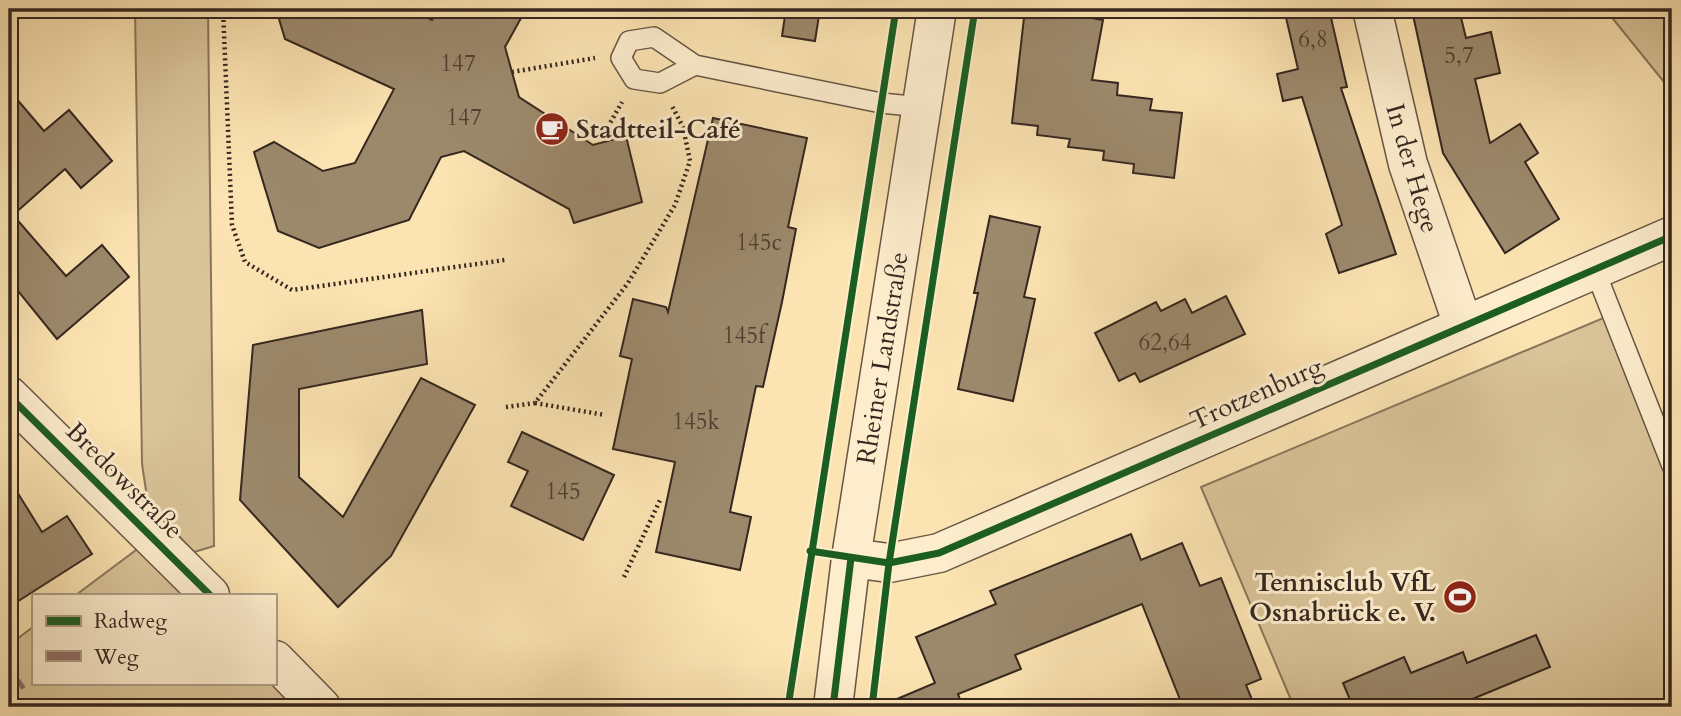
<svg xmlns="http://www.w3.org/2000/svg" width="1681" height="716" viewBox="0 0 1681 716" font-family="Cardo,serif">
	<style>
		.green { fill: #dac499; stroke: #88765c; stroke-width: 2 }
		.building { fill: #9c896c; stroke: #352720; stroke-width: 2 }
		.lines { fill: none; stroke-linecap: round; stroke-linejoin: round }
		.service-casing { stroke: #675644; stroke-width: 22 }
		.minor-casing { stroke: #675644; stroke-width: 41 }
		.tertiary-casing { stroke: #675644; stroke-width: 41 }
		.path { stroke: #352720; stroke-width: 4.5; stroke-dasharray: 2 3.5; stroke-linecap: butt }
		.service { stroke: #fdedcd; stroke-width: 19 }
		.minor { stroke: #fdedcd; stroke-width: 38 }
		.tertiary { stroke: #fdedcd; stroke-width: 38 }
		.quiet { stroke: #8d6e63; stroke-width: 5; stroke-dasharray: 10 5; stroke-linecap: butt }
		.cycleway-casing { stroke: #fdedcd; stroke-width: 11 }
		.cycleway { stroke: #1b5e20; stroke-width: 7 }
		.labels { text-anchor: middle; stroke-width: 6; stroke-linejoin: round; paint-order: stroke }
		.number-label { font-size: 23px; fill: #4f4033 }
		.poi-label { font-size: 26px; font-weight: bold; fill: #352720; stroke: #fdedcd; text-anchor: start }
		.street-label { font-size: 26px; fill: #352720; stroke: #fdedcd }
	</style>
	<rect width="100%" height="100%" fill="#fce4b2"/>
	<filter id="stains"><feTurbulence type="fractalNoise" baseFrequency=".00286" numOctaves="4"/><feColorMatrix values="0 0 0 0 .2 0 0 0 0 .09 0 0 0 0 .02 0 0 0 .5 -.17"/></filter>
	<radialGradient id="worn" r=".72"><stop offset=".6" stop-color="#630" stop-opacity="0"/><stop offset="1" stop-color="#630" stop-opacity=".3"/></radialGradient>
	<g class="green">
		<polygon points="135,9 208,9 214,546 194,552 148,504 142,464"/>
		<polygon points="1605,9 1672,9 1672,92"/>
		<polygon points="1608,316 1672,487 1672,707 1294,707 1201,487"/>
		<polygon points="140,547 187,595 76,595"/>
		<polygon points="33,627 33,683 272,683 296,707 9,707 9,645"/>
	</g>
	<g class="building">
		<polygon points="276,9 408,9 432,20 438,9 526,9 505,47 519,97 593,145 626,136 642,202 574,223 569,209 464,151 441,157 409,220 319,248 278,231 254,152 274,142 323,171 355,163 394,89 285,39"/>
		<polygon points="786,9 820,9 815,41 782,36"/>
		<polygon points="1025,9 1064,9 1063,13 1103,20 1092,80 1118,83 1117,95 1152,99 1150,110 1182,113 1174,178 1133,173 1134,164 1103,160 1104,151 1068,147 1070,139 1037,135 1038,126 1012,123"/>
		<polygon points="1284,9 1329,9 1347,87 1341,88 1396,254 1339,273 1326,234 1342,225 1302,97 1283,101 1277,74 1298,69"/>
		<polygon points="1440,9 1459,9 1466,38 1491,32 1500,73 1475,79 1490,143 1520,124 1538,153 1525,162 1559,219 1505,253 1443,153 1413,15"/>
		<polygon points="9,90 44,131 69,110 112,161 81,188 65,169 13,215 66,276 102,245 129,277 57,339 9,280"/>
		<polygon points="713,118 807,138 788,227 796,229 782,302 763,387 756,386 730,512 751,517 740,570 656,552 675,462 613,449 632,359 620,356 633,299 666,307 668,312"/>
		<polygon points="990,216 1040,227 1024,297 1035,299 1013,401 958,389 978,293 974,293"/>
		<polygon points="1226,296 1245,334 1140,382 1135,373 1119,381 1095,333 1156,302 1161,311 1185,299 1192,313"/>
		<polygon points="422,310 427,364 299,389 299,477 343,517 421,378 475,405 391,556 338,607 240,500 253,345"/>
		<polygon points="522,432 614,475 583,540 511,506 528,471 508,462"/>
		<polygon points="9,479 42,532 67,516 92,554 9,607"/>
		<polygon points="1131,534 1141,560 1182,543 1200,586 1221,578 1261,679 1246,685 1255,707 1183,707 1142,604 1015,655 1021,669 958,694 963,707 878,707 935,683 916,637 996,604 990,591"/>
		<polygon points="1536,635 1550,667 1453,707 1448,707 1444,699 1423,707 1353,707 1343,683 1404,657 1411,673 1463,652 1467,663"/>
	</g>
	<g class="lines">
		<g class="service-casing">
			<g id="service">
				<polyline points="695,65 660,83 634,79 621,58 629,41 654,37 695,65 881,103 921,107"/>
				<polyline points="1594,268 1672,466"/>
			</g>
		</g>
		<g class="minor-casing">
			<g id="minor">
				<polyline points="1372,9 1408,164 1463,325"/>
				<polyline points="9,396 210,595"/>
				<polyline points="851,558 889,563 939,553 1672,236"/>
				<polyline points="275,660 321,707"/>
			</g>
		</g>
		<g class="tertiary-casing">
			<polyline id="tertiary" points="833,707 851,558 937,9"/>
		</g>
		<g class="path">
			<polyline points="223,9 232,225 245,262 292,290 505,260"/>
			<polyline points="512,72 595,58"/>
			<polyline points="605,132 622,102"/>
			<polyline points="535,403 605,415"/>
			<polyline points="506,407 535,403 628,283 675,205 690,161 683,127 672,106"/>
			<polyline points="624,577 661,498"/>
		</g>
		<use href="#service" class="service"/>
		<use href="#minor" class="minor"/>
		<use href="#tertiary" class="tertiary"/>
		<polyline class="quiet" points="9,668 24,689"/>
		<g class="cycleway-casing">
			<g id="cycleway">
				<polyline points="9,396 210,595"/>
				<polyline points="810,551 889,563 939,553 1672,236"/>
				<polyline points="788,707 896,9"/>
				<polyline points="833,707 851,558"/>
				<polyline points="872,707 889,563 975,9"/>
			</g>
		</g>
		<use href="#cycleway" class="cycleway"/>
	</g>
	<defs>
		<g id="cafe-disc" transform="scale(1.75)"><circle r="9.5" fill="#8f2418" stroke="#fdedcd"/><path d="M-5.5-4.5H6V0H3Q3 3.5 0 3.5H-2.5Q-5.5 3.5-5.5 0ZM3-3.2v2h1.7v-2ZM-6 4.5H4V6H-6Z" fill="#fff"/></g>
		<g id="stadium-disc" transform="scale(1.75)"><circle r="9.5" fill="#8f2418" stroke="#fdedcd"/><path d="M0-5a6.5 5 0 1 0 0 10a6.5 5 0 1 0 0-10ZM-3.5-1.8h7v3.6h-7Z" fill="#fff"/></g>
	</defs>
	<g fill-rule="evenodd">
		<use href="#cafe-disc" x="552" y="129"/>
		<use href="#stadium-disc" x="1460" y="597"/>
	</g>
	<g class="labels">
		<g class="number-label">
			<text x="1313" y="47">6,8</text>
			<text x="1459" y="63">5,7</text>
			<text x="458" y="71">147</text>
			<text x="464" y="125">147</text>
			<text x="759" y="250">145c</text>
			<text x="744" y="343">145f</text>
			<text x="1165" y="350">62,64</text>
			<text x="696" y="429">145k</text>
			<text x="563" y="499">145</text>
		</g>
		<g class="poi-label">
			<text x="576" y="138">Stadtteil-Café</text>
			<text x="1436" y="591" text-anchor="end">Tennisclub VfL<tspan x="1436" dy="30">Osnabrück e. V.</tspan></text>
		</g>
		<g class="street-label">
			<text transform="translate(1413 168) rotate(74)" y="9">In der Hege</text>
			<text transform="translate(882 358) rotate(-81)" y="9">Rheiner Landstraße</text>
			<text transform="translate(1256 393) rotate(-24)" y="9">Trotzenburg</text>
			<text transform="translate(125 480) rotate(45)" y="9">Bredowstraße</text>
		</g>
	</g>
	<rect width="1681" height="716" fill="none" stroke="#fce4b2" stroke-width="35"/>
	<rect x="10" y="10" width="1660" height="695" fill="none" stroke="#352720" stroke-width="3.5"/>
	<rect x="18" y="18" width="1646" height="681" fill="none" stroke="#352720" stroke-width="2"/>
	<rect x="32" y="594" width="245" height="91" fill="#fdedcd" stroke="#ad9e88" stroke-width="2"/>
	<rect x="46" y="616" width="35" height="10" fill="#1b5e20" stroke="#ad9e88" stroke-width="2"/>
	<text x="94" y="628" font-size="21" fill="#352720">Radweg</text>
	<rect x="46" y="651" width="35" height="10" fill="#8d6e63" stroke="#ad9e88" stroke-width="2"/>
	<text x="94" y="664" font-size="21" fill="#352720">Weg</text>
	<rect width="100%" height="100%" filter="url(#stains)"/>
	<rect width="100%" height="100%" fill="url(#worn)"/>
</svg>
